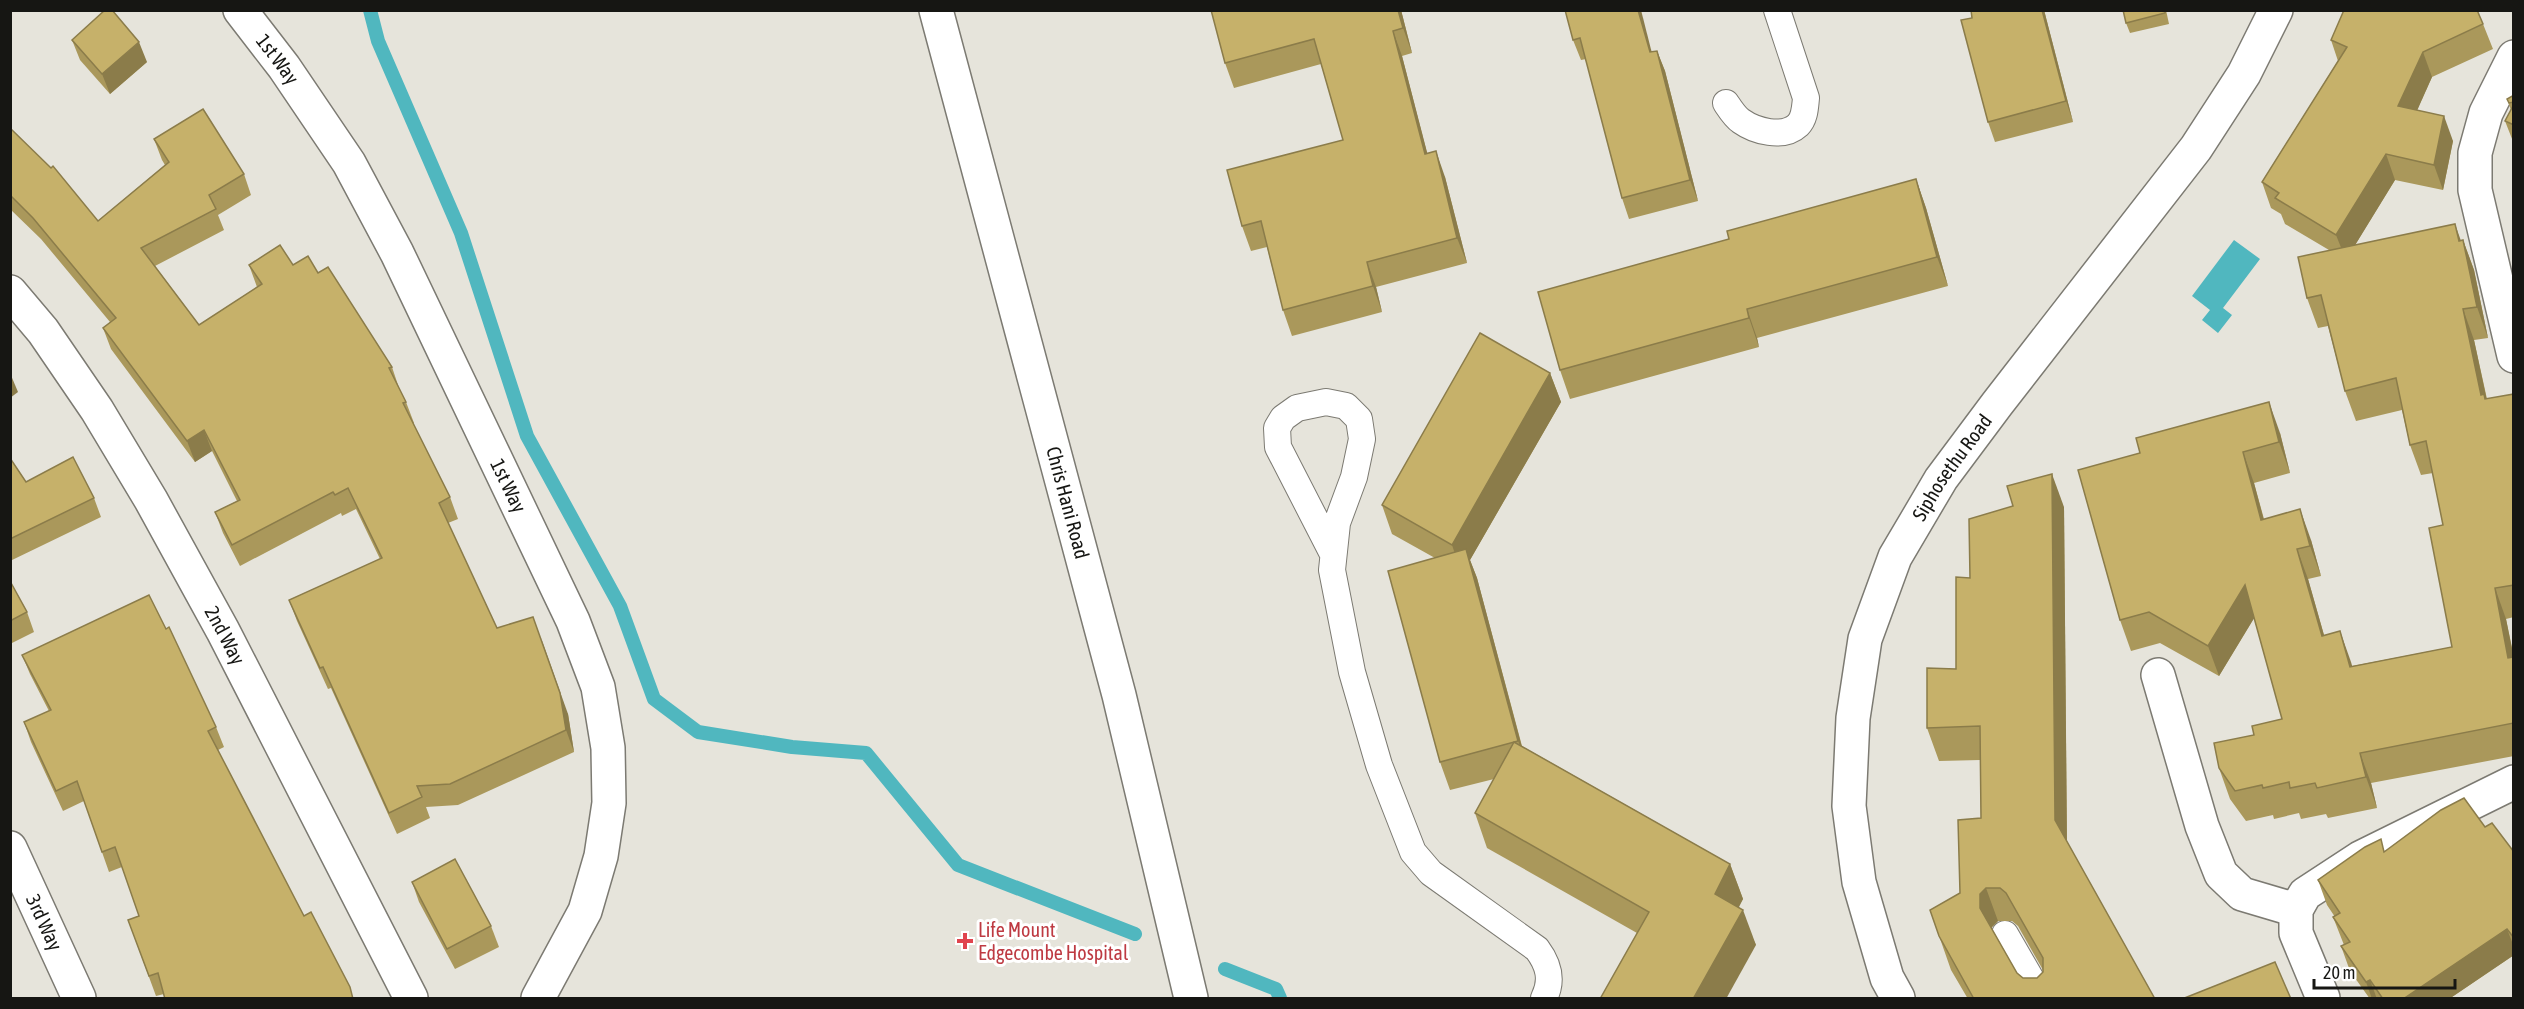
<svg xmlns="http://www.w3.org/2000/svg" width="2524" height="1009" viewBox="0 0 2524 1009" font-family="'Asap Condensed',sans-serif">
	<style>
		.water { fill: #50b7bf }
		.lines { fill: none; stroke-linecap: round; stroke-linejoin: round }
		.stream { stroke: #50b7bf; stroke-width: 14 }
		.lane-casing { stroke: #7c7a72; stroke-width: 28 }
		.street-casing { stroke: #7c7a72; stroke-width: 36 }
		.secondary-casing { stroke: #7c7a72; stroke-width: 36 }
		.lane { stroke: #fff; stroke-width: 26 }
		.street { stroke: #fff; stroke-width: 33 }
		.secondary { stroke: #fff; stroke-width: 33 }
		.wall { fill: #aa985b; fill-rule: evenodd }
		.shaded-wall { fill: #8b7c4a }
		.building { fill: #c6b16a; stroke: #8b7c4a; stroke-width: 1.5; fill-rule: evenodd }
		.health-dot { fill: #e0444e; stroke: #fff; stroke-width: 2 }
		.labels { text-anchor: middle; stroke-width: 6; stroke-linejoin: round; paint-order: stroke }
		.street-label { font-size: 20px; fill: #161613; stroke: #fff }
		.health-label { font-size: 20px; fill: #be3a42; stroke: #fff; text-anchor: start }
	</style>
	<rect width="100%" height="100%" fill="#e6e4db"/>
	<polygon class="water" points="2234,240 2260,259 2223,308 2232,315 2218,333 2202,320 2210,310 2192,296"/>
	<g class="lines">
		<g class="stream">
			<polyline points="370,10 378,41 461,233 527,436 620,606 654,699 698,732 792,747 866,753 958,865 1135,934"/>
			<polyline points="1225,969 1276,989 1280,998"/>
		</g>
		<g class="lane-casing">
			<g id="lane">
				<path d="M1726,103C1730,109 1735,117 1741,121C1755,131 1783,139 1798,125C1805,118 1805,107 1806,98L1777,10"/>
				<path d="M1332,552L1278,447L1277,428L1283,418L1297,408L1326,402L1346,406L1359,419L1362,439L1354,477L1337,523L1332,570L1352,672L1379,765L1413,852L1431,873L1537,949C1549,965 1553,980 1544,998"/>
				<polyline points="2005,934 2042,998"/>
			</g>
		</g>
		<g class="street-casing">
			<g id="street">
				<path id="s1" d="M240,10L284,67L349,163L397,253L573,621L598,687L608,748L609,803L601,856L585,911L538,998"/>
				<polyline points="2514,57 2486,113 2475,153 2475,190 2514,356"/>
				<path id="s2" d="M10,292L43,331L97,410L151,500L223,631L411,998"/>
				<polyline points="2158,675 2202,826 2221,874 2242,894 2296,910"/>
				<path id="s3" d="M10,848L79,998"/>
				<polyline points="2323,998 2296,933 2296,910 2305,894 2360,858 2514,782"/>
			</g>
		</g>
		<g class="secondary-casing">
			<g id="secondary">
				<path id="s4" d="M936,10L1119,695L1191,998"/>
				<path id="s5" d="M1898,998L1887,978L1859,882L1849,806L1853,718L1865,639L1895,557L1941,479L1997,404L2196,148L2244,74L2276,10"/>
			</g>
		</g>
		<use href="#lane" class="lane"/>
		<use href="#street" class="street"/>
		<use href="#secondary" class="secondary"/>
	</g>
	<g class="wall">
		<polygon points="1401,10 1412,53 1402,56 1427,153 1445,177 1467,263 1376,287 1382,312 1292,336 1283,310 1267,247 1251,251 1242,226 1343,140 1321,64 1234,88 1225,63"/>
		<polygon points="1565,10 1651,52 1657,51 1665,71 1698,201 1629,219 1622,198 1586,59 1581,60 1573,40"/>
		<polygon points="2044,10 2073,122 1995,142 1988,122 1972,18"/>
		<polygon points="2166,10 2169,24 2130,33 2126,23"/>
		<polygon points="2483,24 2493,49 2432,77 2417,110 2453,141 2443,190 2395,180 2355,245 2463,240 2474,270 2488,338 2474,340 2487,399 2514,394 2514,617 2506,619 2514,657 2514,756 2371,783 2377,808 2328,818 2326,814 2301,819 2299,813 2274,819 2273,815 2246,821 2230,799 2219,768 2254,735 2282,719 2254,618 2219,676 2160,643 2131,651 2120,620 2078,470 2280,433 2290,473 2254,483 2264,519 2311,540 2321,576 2308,579 2324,635 2352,666 2452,647 2443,525 2433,473 2421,475 2410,445 2402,410 2356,421 2345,391 2328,326 2318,328 2307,298 2329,250 2285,224 2281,214 2271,208 2262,182 2338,61 2331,40"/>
		<polygon points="72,40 147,62 110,94 80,60"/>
		<polygon points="2514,95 2514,144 2505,121 2511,110 2507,99"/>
		<polygon points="10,128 98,221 165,165 162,160 154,139 244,174 251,195 218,215 224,230 155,266 199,325 257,287 249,265 293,265 318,273 392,367 399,388 406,402 414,423 413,423 450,497 458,519 448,523 497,628 568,714 574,752 458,805 426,807 430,818 397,834 331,688 328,689 297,621 289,600 380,559 356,509 342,516 341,513 240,566 223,533 215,512 237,501 212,451 195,462 111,349 103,328 110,322 41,239 10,209"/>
		<polygon points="1916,179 1926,208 1948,286 1757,338 1759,347 1570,399 1560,370 1729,239"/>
		<polygon points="1550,373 1561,402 1470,560 1477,578 1522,746 1730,864 1743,899 1738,907 1756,945 1637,933 1487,848 1475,813 1494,779 1450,790 1440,762 1435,558 1392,534 1382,505"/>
		<polygon points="10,458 26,482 94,498 101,517 10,561"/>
		<path d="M2013,506L2064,507L2067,842L2155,999H1968L1951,970L1930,910L1960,893L1981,818L1980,760L1939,761L1927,728L1956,669L1970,578ZM1998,921H2012L2018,926L2043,970V972L2037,978H2023L2017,973L1992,929V927Z"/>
		<polygon points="10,581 27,612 34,632 10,644"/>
		<polygon points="166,629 216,727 224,747 218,750 164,994 156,996 128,920 139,916 122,867 109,872 84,801 63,811 31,742 24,722 49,711 30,674 22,655"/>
		<polygon points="2485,827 2514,852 2514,955 2449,999 2370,999 2350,971 2341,946 2344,945 2333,917 2335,917 2327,905 2318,880 2385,851"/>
		<polygon points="412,882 491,926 499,947 455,969 419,902"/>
	</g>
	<g class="shaded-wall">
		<polygon points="1398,10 1401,10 1412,53 1403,28"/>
		<polygon points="1638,10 1641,10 1657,73 1650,52"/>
		<polygon points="2042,10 2044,10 2073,122 2066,101"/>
		<polygon points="1393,31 1402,56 1434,179 1425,154"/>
		<polygon points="139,42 147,62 110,94 102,74"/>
		<polygon points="1657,51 1665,71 1698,201 1690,180"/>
		<polygon points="2423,52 2432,77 2408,131 2398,106"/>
		<polygon points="2444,116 2453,141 2443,190 2434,165"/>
		<polygon points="1436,151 1445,177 1467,263 1457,238"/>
		<polygon points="2386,154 2395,180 2346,260 2336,235"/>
		<polygon points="1916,179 1926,208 1948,286 1937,257"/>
		<polygon points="2455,224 2466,255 2463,240 2474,270 2488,338 2477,307 2459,241"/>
		<polygon points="1367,262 1376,287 1382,312 1373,286"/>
		<polygon points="1747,309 1757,338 1759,347 1749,318"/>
		<polygon points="2463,309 2474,340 2487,401 2481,395"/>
		<polygon points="10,373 18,392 10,398"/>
		<polygon points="1550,373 1561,402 1470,560 1477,578 1528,770 1452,545"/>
		<polygon points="2269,402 2280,433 2290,473 2279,442"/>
		<polygon points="204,430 212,451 195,462 187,441"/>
		<polygon points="2243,452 2254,483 2272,551 2261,520"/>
		<polygon points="2052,474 2064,507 2067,854 2055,820"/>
		<polygon points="2300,509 2311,540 2321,576 2310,546"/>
		<polygon points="2297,549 2308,579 2333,667 2322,636"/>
		<polygon points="2245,585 2256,615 2219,676 2208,646"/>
		<polygon points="2495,588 2506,619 2514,659 2508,658"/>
		<polygon points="2340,631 2351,662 2361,697 2350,667"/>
		<polygon points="541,638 568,714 574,752 566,730"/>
		<polygon points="2360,753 2371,783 2377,808 2366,777"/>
		<polygon points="1730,864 1743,899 1728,929 1715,894"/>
		<polygon points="1986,888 1998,921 1992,927 1992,941 1980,908 1980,894"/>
		<polygon points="1743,910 1756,945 1726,999 1693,999"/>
		<polygon points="2507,929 2514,947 2514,955 2449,999 2403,999"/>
		<polygon points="2370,980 2377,999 2372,999 2366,982"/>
	</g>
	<g class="building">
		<polygon points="105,10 112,10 139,42 102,74 72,40"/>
		<polygon points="1211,10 1398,10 1403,28 1393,31 1425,154 1436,151 1457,238 1367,262 1373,286 1283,310 1261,221 1242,226 1227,170 1343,140 1314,39 1225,63"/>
		<polygon points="1565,10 1638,10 1650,52 1657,51 1690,180 1622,198 1580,38 1573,40"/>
		<polygon points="1971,10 2042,10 2066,101 1988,122 1961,20 1972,18"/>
		<polygon points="2123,10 2165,10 2165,13 2126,23"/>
		<polygon points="2344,10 2477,10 2483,24 2423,52 2398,106 2444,116 2434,165 2386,154 2336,235 2275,198 2279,193 2262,182 2347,47 2331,40"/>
		<polygon points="2514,95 2514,102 2509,103 2507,99"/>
		<polygon points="2514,104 2514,125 2505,121"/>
		<polygon points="203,109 244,174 209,195 216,209 141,248 199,325 262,284 249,265 280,245 293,265 308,256 318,273 328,267 392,367 389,368 406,402 403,403 450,497 439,503 497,628 533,617 560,693 566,730 450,784 417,786 422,797 389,813 323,667 320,668 289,600 382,558 348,488 335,495 333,492 232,545 215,512 240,500 204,430 187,441 103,328 116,318 33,218 10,195 10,128 51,168 53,166 98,221 169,162 154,139"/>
		<polygon points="1916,179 1937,257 1747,309 1749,318 1560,370 1538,292 1729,239 1727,231"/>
		<polygon points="2455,224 2459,241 2463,240 2477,307 2463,309 2481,395 2484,394 2485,399 2514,394 2514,585 2495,588 2508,658 2514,657 2514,723 2360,753 2366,777 2317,788 2315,783 2290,788 2289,782 2263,788 2262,785 2235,791 2219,768 2214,743 2254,735 2252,726 2282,719 2245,585 2208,646 2149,612 2120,620 2078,470 2140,453 2136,438 2269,402 2279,442 2243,452 2261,520 2300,509 2310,546 2297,549 2322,636 2340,631 2350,667 2452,647 2429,528 2443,525 2426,441 2410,445 2396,378 2345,391 2321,295 2307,298 2298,257"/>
		<polygon points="1480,333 1550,373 1452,545 1382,505"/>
		<polygon points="73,457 94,498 10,539 10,458 26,482"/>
		<path d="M2052,474L2055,820L2155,999H1974L1939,936L1930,910L1960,893L1958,820L1981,818L1980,726L1927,728V668L1956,669V577L1970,578L1969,519L2013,506L2007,486ZM1986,888H2000L2006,893L2043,958V972L2037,978H2023L2017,973L1980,908V894Z"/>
		<polygon points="1466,549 1518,741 1440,762 1388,571"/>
		<polygon points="10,581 27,612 10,621"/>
		<polygon points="149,595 166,629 169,627 216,727 208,731 304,916 311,912 350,987 353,999 165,999 158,973 149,976 128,920 139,916 115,847 102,852 77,781 56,791 24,722 51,710 22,655"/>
		<polygon points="1514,742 1730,864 1715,894 1743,910 1693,999 1600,999 1649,912 1475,813"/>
		<polygon points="2464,798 2485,827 2492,823 2514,852 2514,938 2507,929 2403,999 2383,999 2370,980 2366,982 2341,946 2350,942 2333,917 2340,913 2318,880 2365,847 2381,839 2384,852 2441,810"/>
		<polygon points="455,859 491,926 447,949 412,882"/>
		<polygon points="2275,962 2291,999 2182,999"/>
	</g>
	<path class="health-dot" d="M962 932h6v6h6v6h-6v6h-6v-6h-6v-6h6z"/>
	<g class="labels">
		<g class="street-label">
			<text dy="7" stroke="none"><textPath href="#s1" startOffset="62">1st Way</textPath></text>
			<text dy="7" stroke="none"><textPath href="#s5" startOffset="561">Siphosethu Road</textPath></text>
			<text dy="7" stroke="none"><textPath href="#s1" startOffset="548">1st Way</textPath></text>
			<text dy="7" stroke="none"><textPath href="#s4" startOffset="510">Chris Hani Road</textPath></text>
			<text dy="7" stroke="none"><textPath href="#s2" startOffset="406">2nd Way</textPath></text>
			<text dy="7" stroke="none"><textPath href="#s3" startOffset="82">3rd Way</textPath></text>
		</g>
		<g class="health-label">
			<text x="978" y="937">Life Mount<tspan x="978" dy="23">Edgecombe Hospital</tspan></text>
		</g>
	</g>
	<rect width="2524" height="1009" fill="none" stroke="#161613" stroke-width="24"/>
	<path d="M2314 979v9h141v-9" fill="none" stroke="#161613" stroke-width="3"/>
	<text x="2323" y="979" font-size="18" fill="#161613" stroke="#ffffff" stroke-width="4.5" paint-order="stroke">20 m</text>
</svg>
